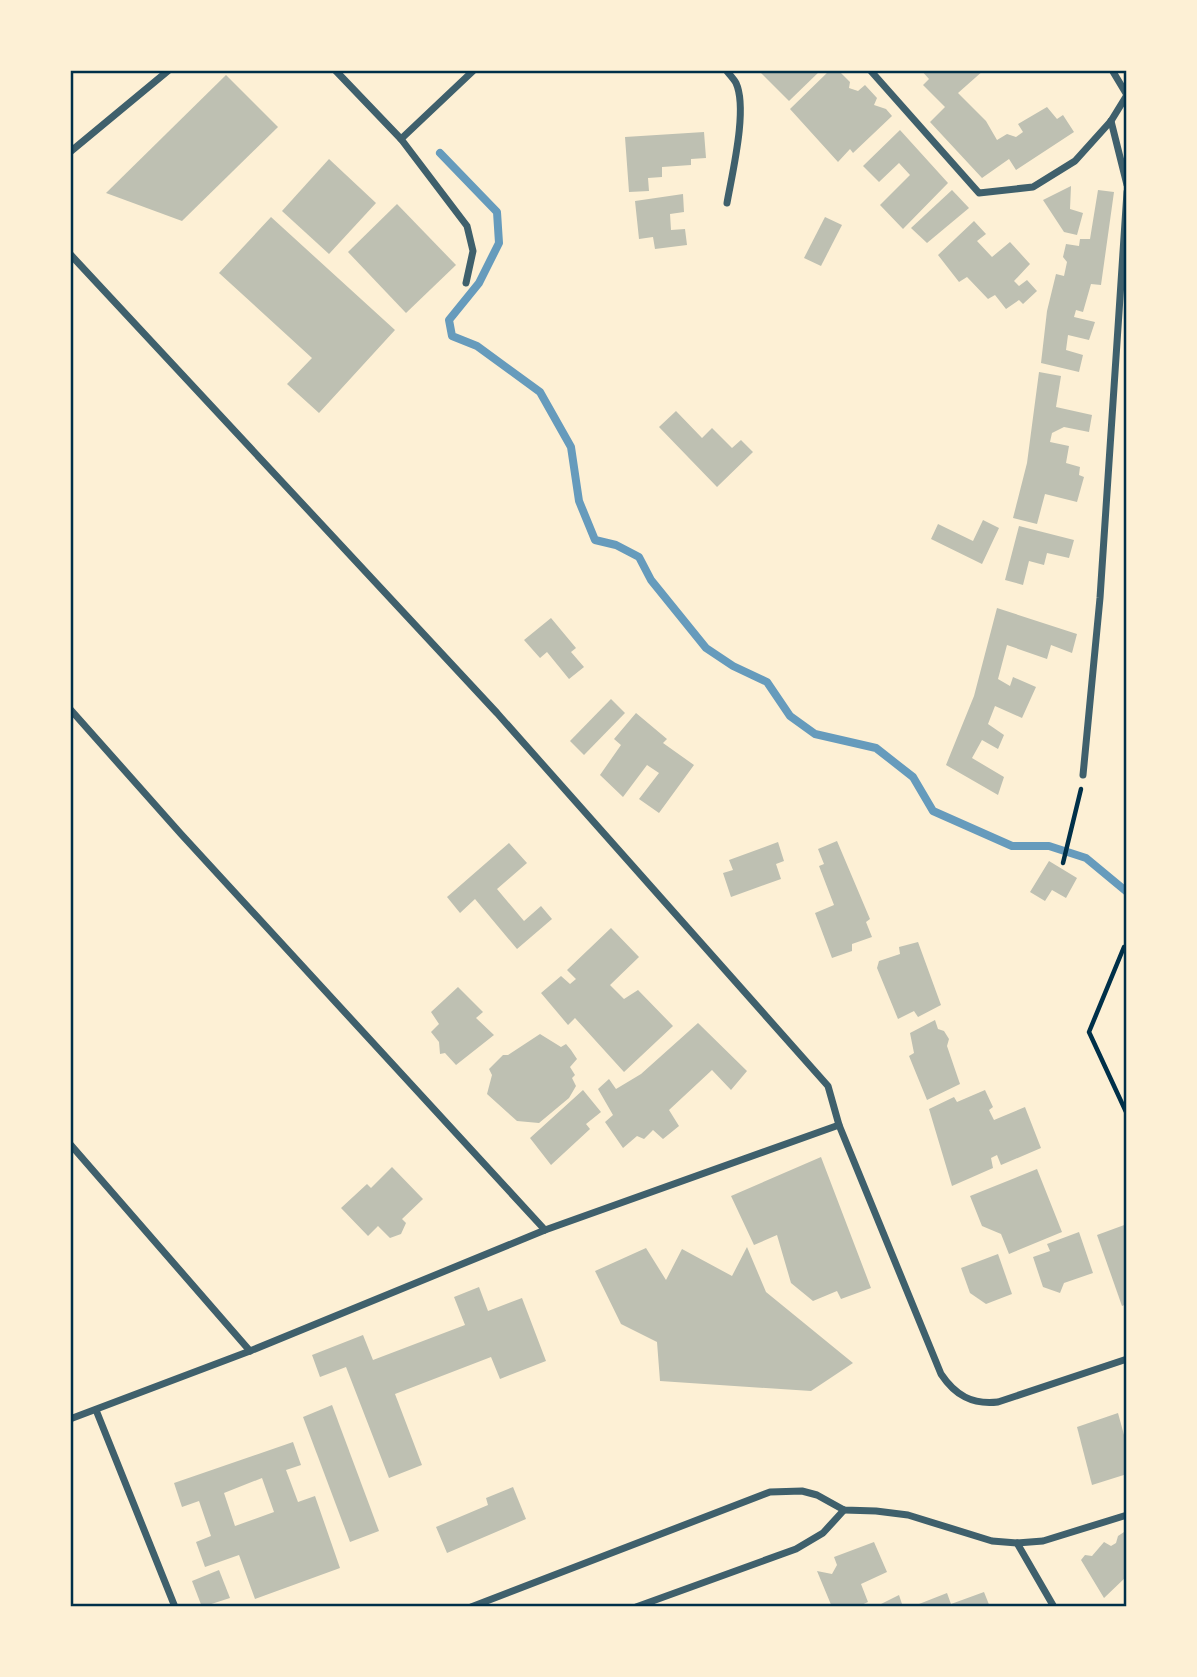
<svg xmlns="http://www.w3.org/2000/svg" width="1197" height="1677" viewBox="0 0 1197 1677" font-family="Signika,sans-serif">
	<style>
		.lines { fill: none; stroke-linecap: round; stroke-linejoin: round }
		.stream { stroke: #669bbc; stroke-width: 8 }
		.building { fill: #bec0b2; fill-rule: evenodd }
		.path { stroke: #003049; stroke-width: 4.5 }
		.minor { stroke: #3f606c; stroke-width: 7 }
		.neatline { fill: none; stroke: #003049; stroke-width: 2.5 }
	</style>
	<rect width="100%" height="100%" fill="#fdf0d5"/>
	<g class="lines">
		<polyline class="stream" points="440,153 497,212 499,243 479,283 449,320 452,336 477,346 540,392 571,447 579,501 595,540 616,545 639,557 651,580 706,648 733,666 767,682 790,716 815,734 876,748 913,777 933,811 1012,846 1049,846 1086,858 1127,892"/>
	</g>
	<g class="building">
		<polygon points="758,70 821,70 789,101"/>
		<polygon points="830,70 838,70 850,82 849,88 858,91 865,85 877,98 874,105 886,109 892,116 853,153 850,149 838,162 790,109"/>
		<polygon points="921,70 984,70 958,93 986,121 997,140 1007,134 1016,137 1023,132 1018,124 1047,107 1057,119 1063,115 1074,132 1016,170 1009,159 982,178 930,122 945,107 923,85 929,79"/>
		<polygon points="226,75 278,127 182,221 106,193"/>
		<polygon points="900,130 948,183 903,229 880,205 910,175 899,163 879,182 863,166"/>
		<polygon points="704,132 706,158 691,159 691,165 662,167 662,177 648,178 649,191 629,192 625,137"/>
		<polygon points="329,159 376,203 329,254 282,211"/>
		<polygon points="1071,186 1070,209 1083,213 1077,235 1064,232 1043,200"/>
		<polygon points="952,190 969,208 927,243 911,228"/>
		<polygon points="1098,190 1114,192 1101,285 1091,284 1083,312 1076,310 1074,317 1095,322 1089,340 1068,335 1066,350 1083,355 1079,372 1041,363 1047,311 1056,274 1064,276 1067,262 1063,257 1066,244 1079,246 1080,239 1090,239"/>
		<polygon points="683,194 684,212 670,214 671,230 685,229 687,245 655,249 653,237 639,239 635,201"/>
		<polygon points="397,204 456,265 406,313 348,252"/>
		<polygon points="271,217 395,330 319,413 287,384 312,358 219,273"/>
		<polygon points="825,217 842,225 821,266 804,258"/>
		<polygon points="974,221 986,234 977,241 992,257 1010,242 1030,264 1014,281 1019,286 1027,280 1037,291 1023,304 1019,300 1006,309 995,295 988,299 967,277 959,282 938,255"/>
		<polygon points="1039,372 1061,376 1056,407 1092,415 1089,432 1064,427 1052,433 1050,442 1069,446 1066,463 1080,467 1079,475 1084,477 1077,502 1045,494 1037,524 1013,518 1027,463"/>
		<polygon points="676,411 702,438 712,428 732,448 741,440 753,452 717,487 659,427"/>
		<polygon points="983,520 999,528 982,564 931,539 938,524 973,541"/>
		<polygon points="1019,526 1074,540 1069,558 1047,553 1044,565 1029,561 1023,585 1005,580"/>
		<polygon points="997,608 1077,634 1072,653 1051,645 1047,659 1007,645 998,679 1010,686 1013,677 1036,687 1022,718 995,706 988,724 1004,735 998,749 982,740 972,758 1004,777 998,795 946,765 974,696"/>
		<polygon points="551,618 576,648 571,652 584,667 569,679 547,652 540,658 524,640"/>
		<polygon points="611,699 625,713 584,755 570,741"/>
		<polygon points="636,713 667,739 663,743 694,765 659,813 639,799 659,773 647,765 623,797 600,775 621,745 614,739"/>
		<polygon points="837,841 870,919 866,922 872,937 852,944 852,951 832,958 815,913 834,905 819,866 824,864 818,849"/>
		<polygon points="778,842 784,861 776,864 781,879 731,897 723,873 733,870 729,860"/>
		<polygon points="509,843 527,863 497,889 524,921 541,906 552,919 517,949 475,899 460,913 447,897"/>
		<polygon points="1049,861 1077,878 1066,898 1052,890 1045,901 1030,892"/>
		<polygon points="611,928 639,957 610,985 624,999 638,990 673,1026 624,1072 575,1018 568,1025 541,993 561,976 570,984 576,979 567,970"/>
		<polygon points="918,942 941,1005 918,1017 914,1011 898,1019 877,968 879,961 900,954 899,947"/>
		<polygon points="458,987 483,1012 476,1018 494,1035 456,1065 445,1053 440,1054 439,1042 431,1032 439,1024 431,1012"/>
		<polygon points="935,1020 938,1029 944,1031 949,1039 947,1046 960,1084 927,1100 909,1056 914,1053 910,1033"/>
		<polygon points="698,1023 747,1071 731,1090 712,1070 669,1110 679,1126 663,1139 653,1130 644,1139 637,1136 623,1148 605,1122 613,1115 598,1089 609,1079 616,1089 641,1074"/>
		<polygon points="540,1034 561,1047 566,1044 571,1050 577,1059 570,1067 575,1075 572,1078 576,1086 569,1098 539,1123 517,1121 487,1094 492,1075 489,1069 503,1055 508,1055"/>
		<polygon points="583,1090 601,1112 586,1124 590,1129 551,1165 530,1138"/>
		<polygon points="985,1090 993,1107 989,1110 994,1120 1025,1107 1041,1148 1001,1165 997,1155 991,1158 993,1168 952,1186 929,1109 954,1097 957,1102"/>
		<polygon points="821,1157 871,1288 841,1299 837,1291 813,1301 791,1283 777,1235 754,1245 731,1196"/>
		<polygon points="392,1167 423,1199 402,1219 406,1223 401,1234 390,1238 378,1226 368,1236 341,1208 367,1184 371,1188"/>
		<polygon points="1037,1169 1062,1232 1009,1254 1001,1234 982,1226 970,1196"/>
		<polygon points="1127,1224 1127,1304 1122,1306 1097,1235"/>
		<polygon points="1079,1232 1093,1273 1064,1283 1060,1293 1043,1287 1033,1257 1050,1251 1047,1244"/>
		<polygon points="747,1247 766,1292 853,1363 811,1391 660,1381 657,1342 621,1324 595,1271 646,1248 666,1280 682,1249 732,1276"/>
		<polygon points="998,1254 1012,1294 986,1304 970,1293 961,1268"/>
		<polygon points="479,1287 488,1311 522,1298 546,1361 500,1379 491,1357 395,1394 422,1465 389,1478 346,1367 320,1377 312,1355 363,1335 373,1360 465,1325 454,1297"/>
		<polygon points="332,1405 379,1531 350,1542 303,1417"/>
		<polygon points="1118,1413 1127,1446 1127,1474 1092,1485 1077,1427"/>
		<path d="M293,1442L301,1465L286,1470L298,1502L315,1496L340,1568L255,1599L239,1555L205,1567L196,1542L211,1536L199,1501L182,1507L174,1483ZM262,1478L274,1512L235,1526L224,1493Z"/>
		<polygon points="513,1487 526,1519 447,1553 436,1527 488,1505 486,1498"/>
		<polygon points="1127,1530 1127,1576 1104,1598 1081,1560 1085,1555 1092,1556 1104,1542 1111,1546 1116,1543 1118,1536"/>
		<polygon points="874,1542 887,1572 861,1584 868,1602 857,1607 832,1607 817,1571 832,1574 837,1565 834,1557"/>
		<polygon points="219,1570 230,1598 202,1607 192,1581"/>
		<polygon points="984,1592 990,1607 921,1607 919,1604 947,1593 951,1604"/>
		<polygon points="899,1595 903,1607 875,1607"/>
	</g>
	<g class="lines">
		<g class="path">
			<polyline points="1063,863 1081,789"/>
			<polyline points="1124,947 1089,1032 1127,1114"/>
		</g>
		<g class="minor">
			<polyline points="335,70 401,139 467,226 473,251 466,283"/>
			<path d="M726,70C729,74 734,79 736,83C748,109 732,174 727,203"/>
			<polyline points="870,70 979,193 1033,187 1075,161 1111,121 1127,95 1112,70"/>
			<polyline points="1111,121 1127,185"/>
			<polyline points="401,139 474,70"/>
			<polyline points="70,152 169,70"/>
			<path d="M70,254L497,713L828,1086L839,1125L941,1374C955,1395 972,1405 998,1402L1127,1359"/>
			<polyline points="70,709 181,834 545,1230"/>
			<polyline points="1083,775 1100,598 1127,192"/>
			<polyline points="70,1144 250,1351"/>
			<polyline points="96,1410 175,1607"/>
			<polyline points="70,1419 250,1351 545,1230 839,1125"/>
			<polyline points="1017,1543 1054,1607"/>
			<polyline points="471,1607 770,1492 802,1491 817,1495 844,1510 876,1511 908,1515 992,1541 1017,1543 1043,1541 1127,1515"/>
			<polyline points="636,1607 796,1549 823,1533 844,1510"/>
		</g>
	</g>
	<rect width="1197" height="1677" fill="none" stroke="#fdf0d5" stroke-width="144"/>
	<rect x="72" y="72" width="1053" height="1533" class="neatline"/>
</svg>
